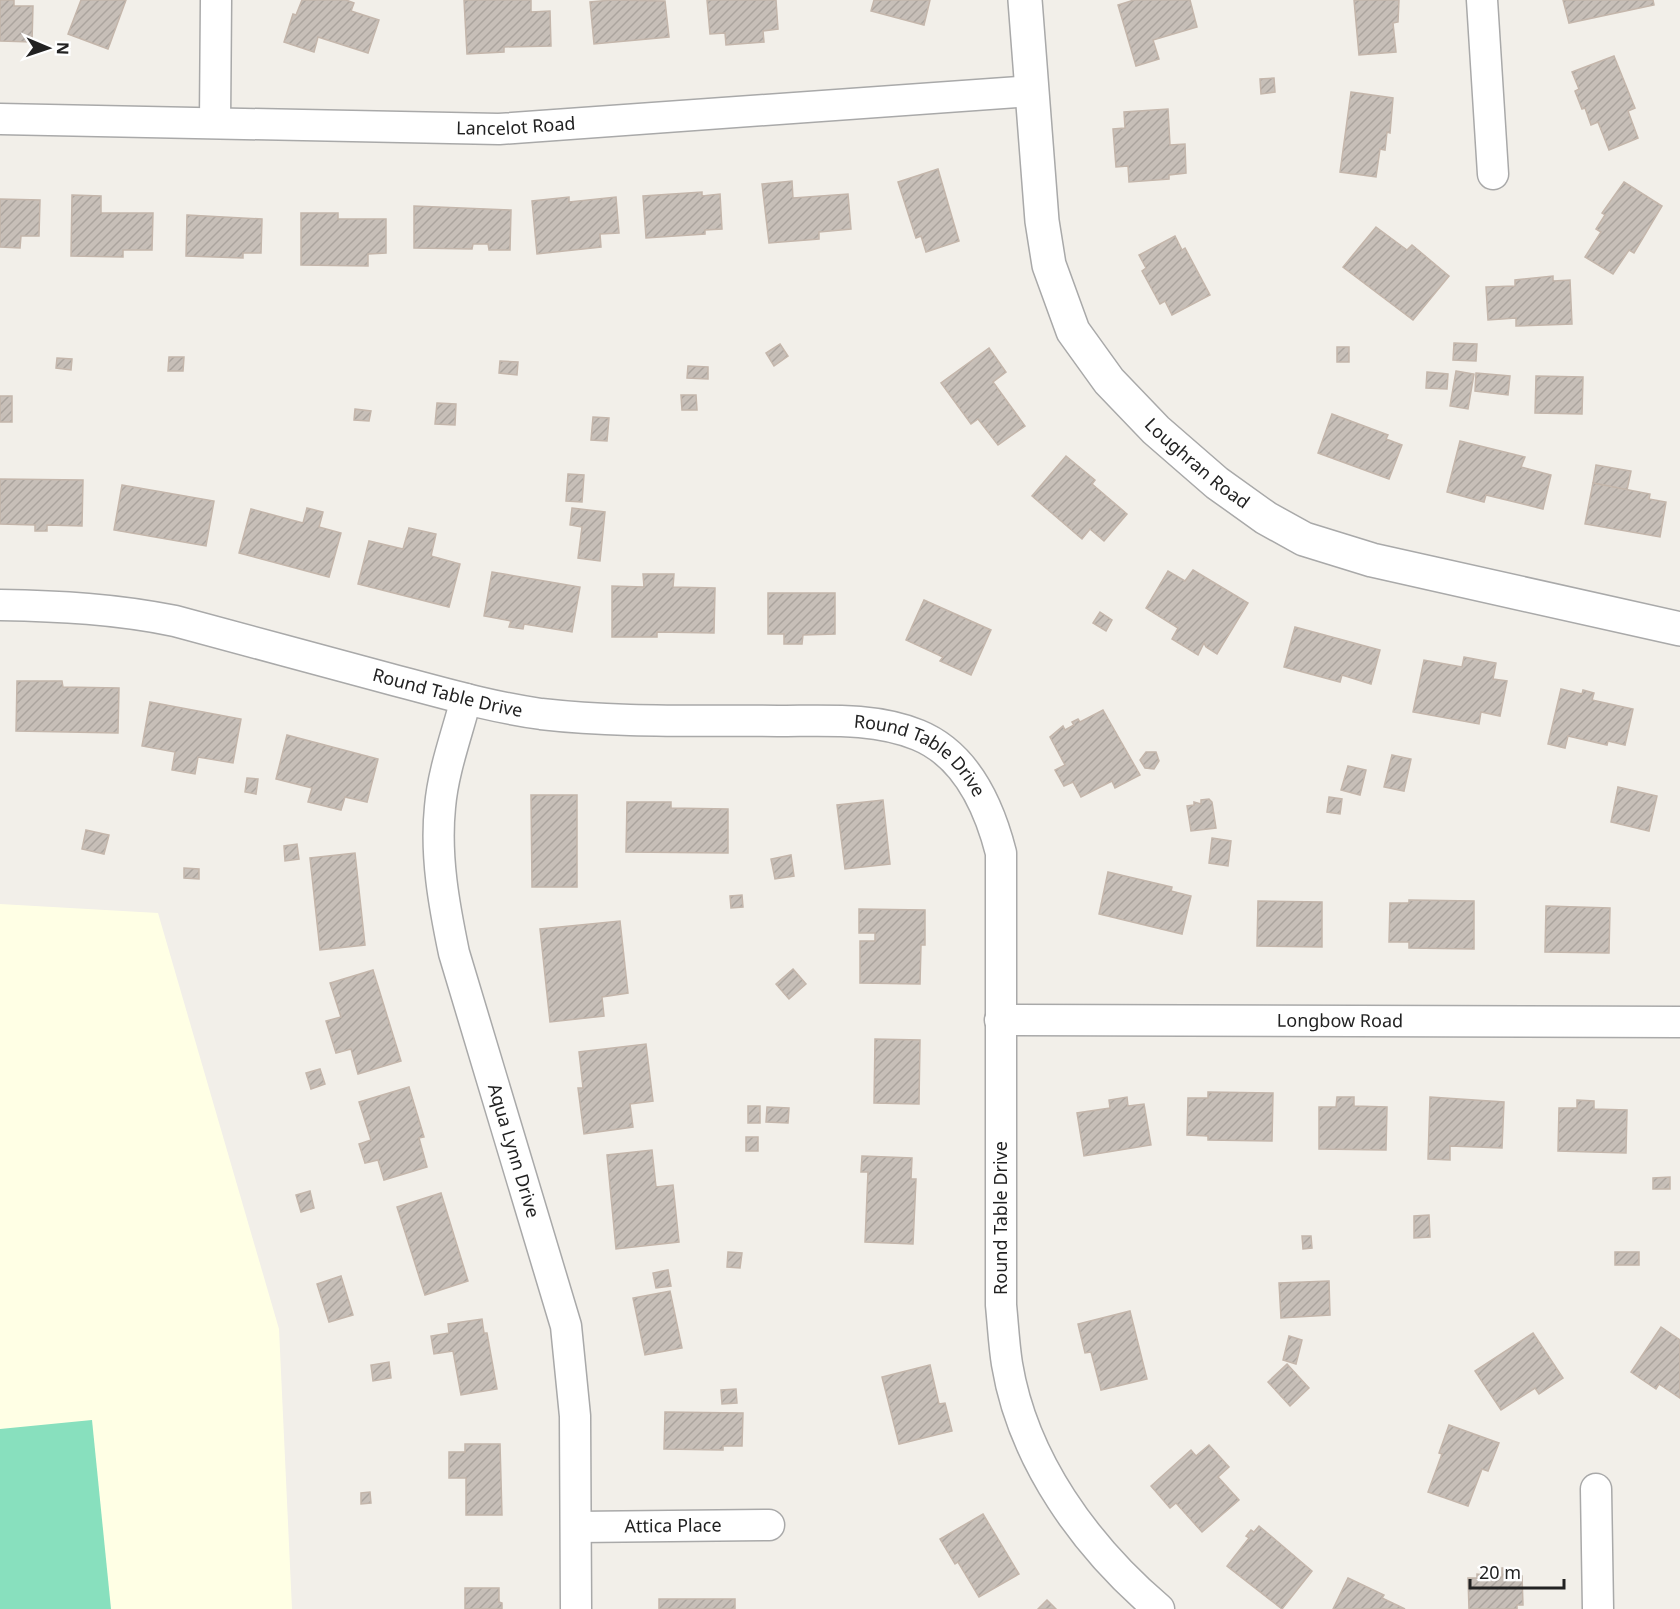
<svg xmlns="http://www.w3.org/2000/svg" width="1680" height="1609" viewBox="0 0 1680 1609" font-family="'Noto Sans',sans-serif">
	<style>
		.education { fill: #ffffe5 }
		.pitch { fill: #88e0be }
		.building { fill: url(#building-hatch); stroke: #c4b6ab; stroke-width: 1.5 }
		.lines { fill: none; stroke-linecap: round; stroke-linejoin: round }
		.minor-casing { stroke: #a9a9a9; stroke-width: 33 }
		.tertiary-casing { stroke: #a9a9a9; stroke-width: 36 }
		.minor { stroke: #fff; stroke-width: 30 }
		.tertiary { stroke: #fff; stroke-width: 33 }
		.labels { text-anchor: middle; stroke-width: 4.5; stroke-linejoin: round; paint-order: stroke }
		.street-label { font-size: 18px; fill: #222; stroke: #fff }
	</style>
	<defs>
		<pattern id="building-hatch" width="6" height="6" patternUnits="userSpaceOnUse" patternTransform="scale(1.5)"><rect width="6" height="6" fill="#c7bfb8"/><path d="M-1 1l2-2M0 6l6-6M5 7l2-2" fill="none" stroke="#aba49e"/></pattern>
	</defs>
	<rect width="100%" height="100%" fill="#f2efe9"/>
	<polygon class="education" points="0,904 158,913 279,1329 292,1609 0,1609"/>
	<polygon class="pitch" points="92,1420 111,1609 0,1609 0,1429"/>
	<g class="building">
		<polygon points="0,0 14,0 14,6 33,6 32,42 0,41"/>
		<polygon points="81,0 126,0 108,49 68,34"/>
		<polygon points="302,0 346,0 354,3 351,11 379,20 368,53 318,37 314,52 284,42 293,14 296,15"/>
		<polygon points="464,0 531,0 531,12 550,11 551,46 504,47 504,52 467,54"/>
		<polygon points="611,0 665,1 669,37 594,44 590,2"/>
		<polygon points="707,0 776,0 778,29 763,31 764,42 726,45 725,33 710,34"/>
		<polygon points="874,0 930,0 924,25 871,11"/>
		<polygon points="1190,0 1197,27 1153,40 1159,59 1136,66 1118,5 1134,0"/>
		<polygon points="1354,0 1399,0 1398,22 1393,23 1396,52 1359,55"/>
		<polygon points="1563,0 1653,0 1654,5 1569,23"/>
		<polygon points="1614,56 1635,108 1628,111 1638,138 1609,150 1598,122 1591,125 1585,108 1582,109 1575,91 1579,89 1572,72"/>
		<polygon points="1274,78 1275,92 1261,94 1260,79"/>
		<polygon points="1351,92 1393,98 1390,133 1387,132 1385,150 1380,149 1376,177 1340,172"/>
		<polygon points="1168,109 1170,145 1185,144 1186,173 1169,175 1169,179 1129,182 1128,166 1116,167 1113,129 1125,128 1124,112"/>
		<polygon points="938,169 959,241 926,252 921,236 916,238 898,182"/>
		<polygon points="792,181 793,198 848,194 851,229 819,232 819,239 769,243 762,184"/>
		<polygon points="1624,182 1662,206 1634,253 1629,250 1613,274 1585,257 1601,232 1596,229 1605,215 1602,213"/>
		<polygon points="702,192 702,196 720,194 722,229 705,230 705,234 646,238 643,196"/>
		<polygon points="72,195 101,196 101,213 153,213 152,250 123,250 123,257 71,256"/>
		<polygon points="569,197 569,202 616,197 619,233 600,234 601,247 537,254 532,201"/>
		<polygon points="0,199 40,200 39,236 21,236 20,248 0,247"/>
		<polygon points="414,206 511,210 510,250 489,250 488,244 473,244 472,249 414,248"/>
		<polygon points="301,213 338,213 338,219 386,219 386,253 368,254 368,266 301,265"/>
		<polygon points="187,215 262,219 261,253 243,253 243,258 186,256"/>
		<polygon points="1376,227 1407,250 1412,245 1449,276 1413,320 1343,267"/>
		<polygon points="1175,236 1182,250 1185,248 1210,295 1172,315 1165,301 1160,304 1142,271 1146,268 1139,255"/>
		<polygon points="1553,276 1553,281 1570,280 1572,324 1516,326 1516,318 1488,320 1486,287 1515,286 1515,280"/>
		<polygon points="1454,343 1477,344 1476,361 1453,360"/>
		<polygon points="780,344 788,356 774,366 766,353"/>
		<rect x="1337" y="347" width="12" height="15"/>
		<polygon points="989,348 1006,372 993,382 1025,426 998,445 978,419 971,424 941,383"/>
		<polygon points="169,357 184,357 183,371 168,371"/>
		<polygon points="57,358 72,359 71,370 56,368"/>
		<polygon points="500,361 518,362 517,375 499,373"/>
		<polygon points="688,366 708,367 708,379 687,378"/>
		<polygon points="1456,371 1474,374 1468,409 1450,406"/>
		<polygon points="1427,372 1448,374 1447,389 1426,388"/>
		<polygon points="1476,373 1510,376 1508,395 1475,391"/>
		<polygon points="1536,376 1583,377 1582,414 1535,413"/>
		<polygon points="681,395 696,395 697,410 682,410"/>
		<rect x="0" y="396" width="12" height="26"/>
		<polygon points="437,403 456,404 455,425 435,424"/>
		<polygon points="355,409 371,411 369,421 354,420"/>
		<polygon points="1332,414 1388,435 1386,439 1402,445 1389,479 1318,453"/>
		<polygon points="593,417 609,418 607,441 591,440"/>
		<polygon points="1460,441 1525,457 1521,467 1551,475 1543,509 1486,495 1484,502 1447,492"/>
		<polygon points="1066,456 1095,480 1092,484 1127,514 1104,541 1090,529 1082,539 1032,496"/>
		<polygon points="1596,465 1631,471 1627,490 1593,483"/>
		<polygon points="568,474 584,475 582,502 566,501"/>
		<polygon points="0,479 83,480 82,526 47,525 47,531 35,531 35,525 0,524"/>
		<polygon points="1593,483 1650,494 1649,499 1666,502 1660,537 1585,524"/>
		<polygon points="122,485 214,501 206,546 114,530"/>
		<polygon points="307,508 323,512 319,527 341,533 329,577 239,553 251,509 303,523"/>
		<polygon points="572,508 605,512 600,561 578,558 582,527 570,525"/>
		<polygon points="409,528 436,534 431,556 460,564 449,607 358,584 369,541 403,549"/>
		<polygon points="1193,570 1248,603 1217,654 1206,647 1204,643 1198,655 1172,639 1178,628 1146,608 1168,571 1185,581"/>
		<polygon points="492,572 580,587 572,632 524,624 523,629 509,627 511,621 484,616"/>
		<polygon points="643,574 674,574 673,587 715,588 714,633 657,632 657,637 612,637 612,586 644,587"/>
		<polygon points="768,593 835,593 835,634 803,635 802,644 784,644 784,634 768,634"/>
		<polygon points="924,600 991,630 971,675 940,661 943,657 906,640"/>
		<polygon points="1100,612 1112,620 1106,631 1093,623"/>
		<polygon points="1295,627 1380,650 1371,684 1342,675 1340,682 1284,667"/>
		<polygon points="1464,657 1496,663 1493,679 1507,681 1500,716 1481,712 1479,724 1413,712 1424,660 1462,667"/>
		<polygon points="17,681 62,681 63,687 119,688 118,733 16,731"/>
		<polygon points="1561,689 1582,694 1583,690 1594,693 1592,700 1633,709 1625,745 1608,741 1607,745 1568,736 1565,748 1548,744"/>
		<polygon points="150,702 241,719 233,763 198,757 195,774 172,770 175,752 142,746"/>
		<polygon points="1103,710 1140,775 1115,788 1112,781 1081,797 1073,782 1064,786 1055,770 1065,765 1050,737 1063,726 1065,730 1074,725 1072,722 1078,719 1080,722"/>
		<polygon points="287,735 378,759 367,802 345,797 341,810 308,802 312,788 276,779"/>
		<polygon points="1146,752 1156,752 1159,761 1154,769 1145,768 1140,760"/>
		<polygon points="1392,755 1411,759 1404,791 1384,787"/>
		<polygon points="1348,766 1366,770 1360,795 1341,790"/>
		<polygon points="247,778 258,779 256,794 245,792"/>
		<polygon points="1618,787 1657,796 1649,831 1611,822"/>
		<polygon points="531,795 577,795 577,887 532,887"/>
		<polygon points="1329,797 1342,799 1340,814 1327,812"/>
		<polygon points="1209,799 1212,802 1216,828 1191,831 1187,806 1194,805 1194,802 1201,804 1201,800"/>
		<polygon points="883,800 890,864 845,869 837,805"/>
		<polygon points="627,802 671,802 671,808 728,809 728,853 626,852"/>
		<polygon points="86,830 109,835 104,854 82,849"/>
		<polygon points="1212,838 1231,841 1228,866 1209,863"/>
		<polygon points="297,844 299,859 285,861 284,846"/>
		<polygon points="355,853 365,945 320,950 310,858"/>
		<polygon points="791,855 794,876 775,879 771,859"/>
		<polygon points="184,868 199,869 199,879 184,878"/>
		<polygon points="1108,872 1172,887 1171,891 1191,896 1182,934 1099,914"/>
		<polygon points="742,895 743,907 731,908 730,896"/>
		<polygon points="1409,900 1474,901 1474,949 1409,948 1409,942 1389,942 1390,903 1409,903"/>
		<polygon points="1258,901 1322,902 1322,947 1257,946"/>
		<polygon points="1546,906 1610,908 1609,953 1545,952"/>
		<polygon points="859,909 925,910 925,945 921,945 920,984 860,983 860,941 875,941 875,933 859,933"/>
		<polygon points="620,921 628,993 602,997 604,1016 550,1022 540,929"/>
		<polygon points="793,969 806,984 789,999 776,984"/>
		<polygon points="373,970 401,1061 358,1074 351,1049 336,1053 326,1021 341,1017 330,983"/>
		<polygon points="875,1039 920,1040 919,1104 874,1103"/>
		<polygon points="646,1044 653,1101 630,1104 633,1127 584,1134 578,1088 583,1088 579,1052"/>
		<polygon points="320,1069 325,1084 311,1089 306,1073"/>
		<polygon points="409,1087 424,1137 419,1138 427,1167 384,1180 378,1160 365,1163 359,1144 371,1140 359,1102"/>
		<polygon points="1208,1092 1273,1093 1272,1141 1208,1140 1208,1136 1187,1135 1188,1098 1208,1098"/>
		<polygon points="1127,1097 1128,1106 1144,1104 1151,1145 1084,1156 1077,1113 1110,1108 1109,1100"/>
		<polygon points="1337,1097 1354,1097 1354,1106 1387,1107 1386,1150 1319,1149 1319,1107 1336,1107"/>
		<polygon points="1430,1097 1504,1102 1502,1148 1450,1146 1450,1160 1428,1159"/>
		<polygon points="1577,1100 1594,1101 1594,1109 1627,1110 1626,1153 1558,1151 1559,1108 1577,1108"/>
		<rect x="748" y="1106" width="12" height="17"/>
		<polygon points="767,1107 789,1108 788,1123 766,1122"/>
		<rect x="746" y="1137" width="12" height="14"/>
		<polygon points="652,1150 656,1187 673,1185 679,1242 616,1249 607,1155"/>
		<polygon points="862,1156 912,1158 911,1179 916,1179 913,1244 865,1242 868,1172 861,1172"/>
		<polygon points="1670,1177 1670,1189 1653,1189 1653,1178"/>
		<polygon points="310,1191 314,1208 301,1212 296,1195"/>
		<polygon points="441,1193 468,1281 425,1295 397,1207"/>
		<polygon points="1429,1215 1430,1237 1414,1238 1414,1216"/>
		<polygon points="1302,1236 1311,1236 1312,1248 1303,1249"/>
		<polygon points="728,1252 742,1253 740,1268 727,1267"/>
		<rect x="1615" y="1252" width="24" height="13"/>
		<polygon points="668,1270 671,1286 656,1288 653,1273"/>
		<polygon points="341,1276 353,1315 329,1322 317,1284"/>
		<polygon points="1329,1281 1330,1315 1281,1318 1279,1283"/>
		<polygon points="670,1291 682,1348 645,1355 633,1298"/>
		<polygon points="1130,1311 1147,1379 1101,1390 1091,1352 1085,1353 1078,1324"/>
		<polygon points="482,1319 484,1333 487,1333 497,1389 461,1395 453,1351 434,1354 431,1336 449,1333 448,1324"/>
		<polygon points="1661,1327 1680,1340 1680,1398 1659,1384 1656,1389 1631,1372"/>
		<polygon points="1533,1333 1563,1378 1539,1394 1535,1388 1501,1410 1475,1371"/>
		<polygon points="1289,1336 1302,1340 1296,1364 1283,1360"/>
		<polygon points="389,1362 391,1378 373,1381 371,1365"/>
		<polygon points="1287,1364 1309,1388 1290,1406 1268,1382"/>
		<polygon points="930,1365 939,1404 945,1403 952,1431 899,1444 882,1377"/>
		<polygon points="736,1389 737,1403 722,1404 721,1390"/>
		<polygon points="665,1412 743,1413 742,1446 723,1446 723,1450 664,1449"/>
		<polygon points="1449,1425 1499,1443 1488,1471 1482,1469 1468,1506 1428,1492 1442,1454 1439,1453"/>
		<polygon points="465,1444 500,1444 502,1515 466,1515 466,1478 449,1478 449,1452 465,1452"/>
		<polygon points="1209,1445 1229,1467 1218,1477 1239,1500 1202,1532 1176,1503 1170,1508 1151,1486 1191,1450 1196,1456"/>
		<polygon points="370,1492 371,1503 361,1504 361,1493"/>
		<polygon points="983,1514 1019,1574 979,1597 958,1562 955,1564 940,1539"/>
		<polygon points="1259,1526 1312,1571 1282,1609 1227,1566 1249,1538 1246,1536 1251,1530 1254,1532"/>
		<polygon points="1502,1568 1509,1568 1509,1576 1522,1576 1523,1605 1517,1605 1517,1609 1469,1609 1468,1578 1477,1578 1477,1574 1502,1577"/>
		<polygon points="1348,1578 1384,1595 1382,1598 1405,1609 1333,1609"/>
		<polygon points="465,1588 499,1588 499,1602 502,1603 502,1609 465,1609"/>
		<rect x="659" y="1599" width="76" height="10"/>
		<polygon points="1047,1600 1056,1609 1038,1609"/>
	</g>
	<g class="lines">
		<g class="minor-casing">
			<g id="minor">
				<polyline points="1482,0 1493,174"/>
				<path id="s1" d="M0,119L499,129L1031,91"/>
				<polyline points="215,122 216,0"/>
				<path id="s2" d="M0,605C60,606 116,609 175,621C247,640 318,660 390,679C440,692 490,707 541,714C620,723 699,720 778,721C824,721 874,717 918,735C967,755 989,806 1001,853V1305C1003,1325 1004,1345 1007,1364C1023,1461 1086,1547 1159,1609"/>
				<path id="s3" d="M466,699C457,734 443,771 440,807C435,856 444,905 454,953L566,1326L575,1416L576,1609"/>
				<path id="s4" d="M1000,1020L1680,1022"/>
				<polyline points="1596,1489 1598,1609"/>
				<path id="s5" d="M577,1527L769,1525"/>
			</g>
		</g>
		<g class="tertiary-casing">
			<g id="tertiary">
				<path id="s6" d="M1025,0L1042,221L1049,265L1073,331L1109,381L1156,430L1217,483L1266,518L1304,539L1372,560L1680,629"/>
			</g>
		</g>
		<use href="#minor" class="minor"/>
		<use href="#tertiary" class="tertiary"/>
	</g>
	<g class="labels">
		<g class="street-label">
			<text dy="6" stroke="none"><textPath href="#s1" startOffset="516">Lancelot Road</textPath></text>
			<text dy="6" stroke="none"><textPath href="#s6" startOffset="519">Loughran Road</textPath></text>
			<text dy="6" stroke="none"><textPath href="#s2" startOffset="458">Round Table Drive</textPath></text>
			<text dy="6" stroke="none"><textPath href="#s2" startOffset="944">Round Table Drive</textPath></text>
			<text dy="6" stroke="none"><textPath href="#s4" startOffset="340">Longbow Road</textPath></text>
			<text dy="6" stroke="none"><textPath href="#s3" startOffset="465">Aqua Lynn Drive</textPath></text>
			<text transform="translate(1001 1218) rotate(-90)" y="6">Round Table Drive</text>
			<text dy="6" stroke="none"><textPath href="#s5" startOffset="96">Attica Place</textPath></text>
		</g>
	</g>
	<g transform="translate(48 48) rotate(92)" stroke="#ffffff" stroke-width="4.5" paint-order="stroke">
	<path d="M0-4.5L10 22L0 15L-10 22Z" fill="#222222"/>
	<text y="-9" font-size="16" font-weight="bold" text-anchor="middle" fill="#222222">N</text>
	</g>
	<path d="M1470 1579v9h94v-9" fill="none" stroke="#222222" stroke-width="3"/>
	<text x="1479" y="1579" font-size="18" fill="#222222" stroke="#ffffff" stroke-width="4.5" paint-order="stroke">20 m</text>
</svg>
